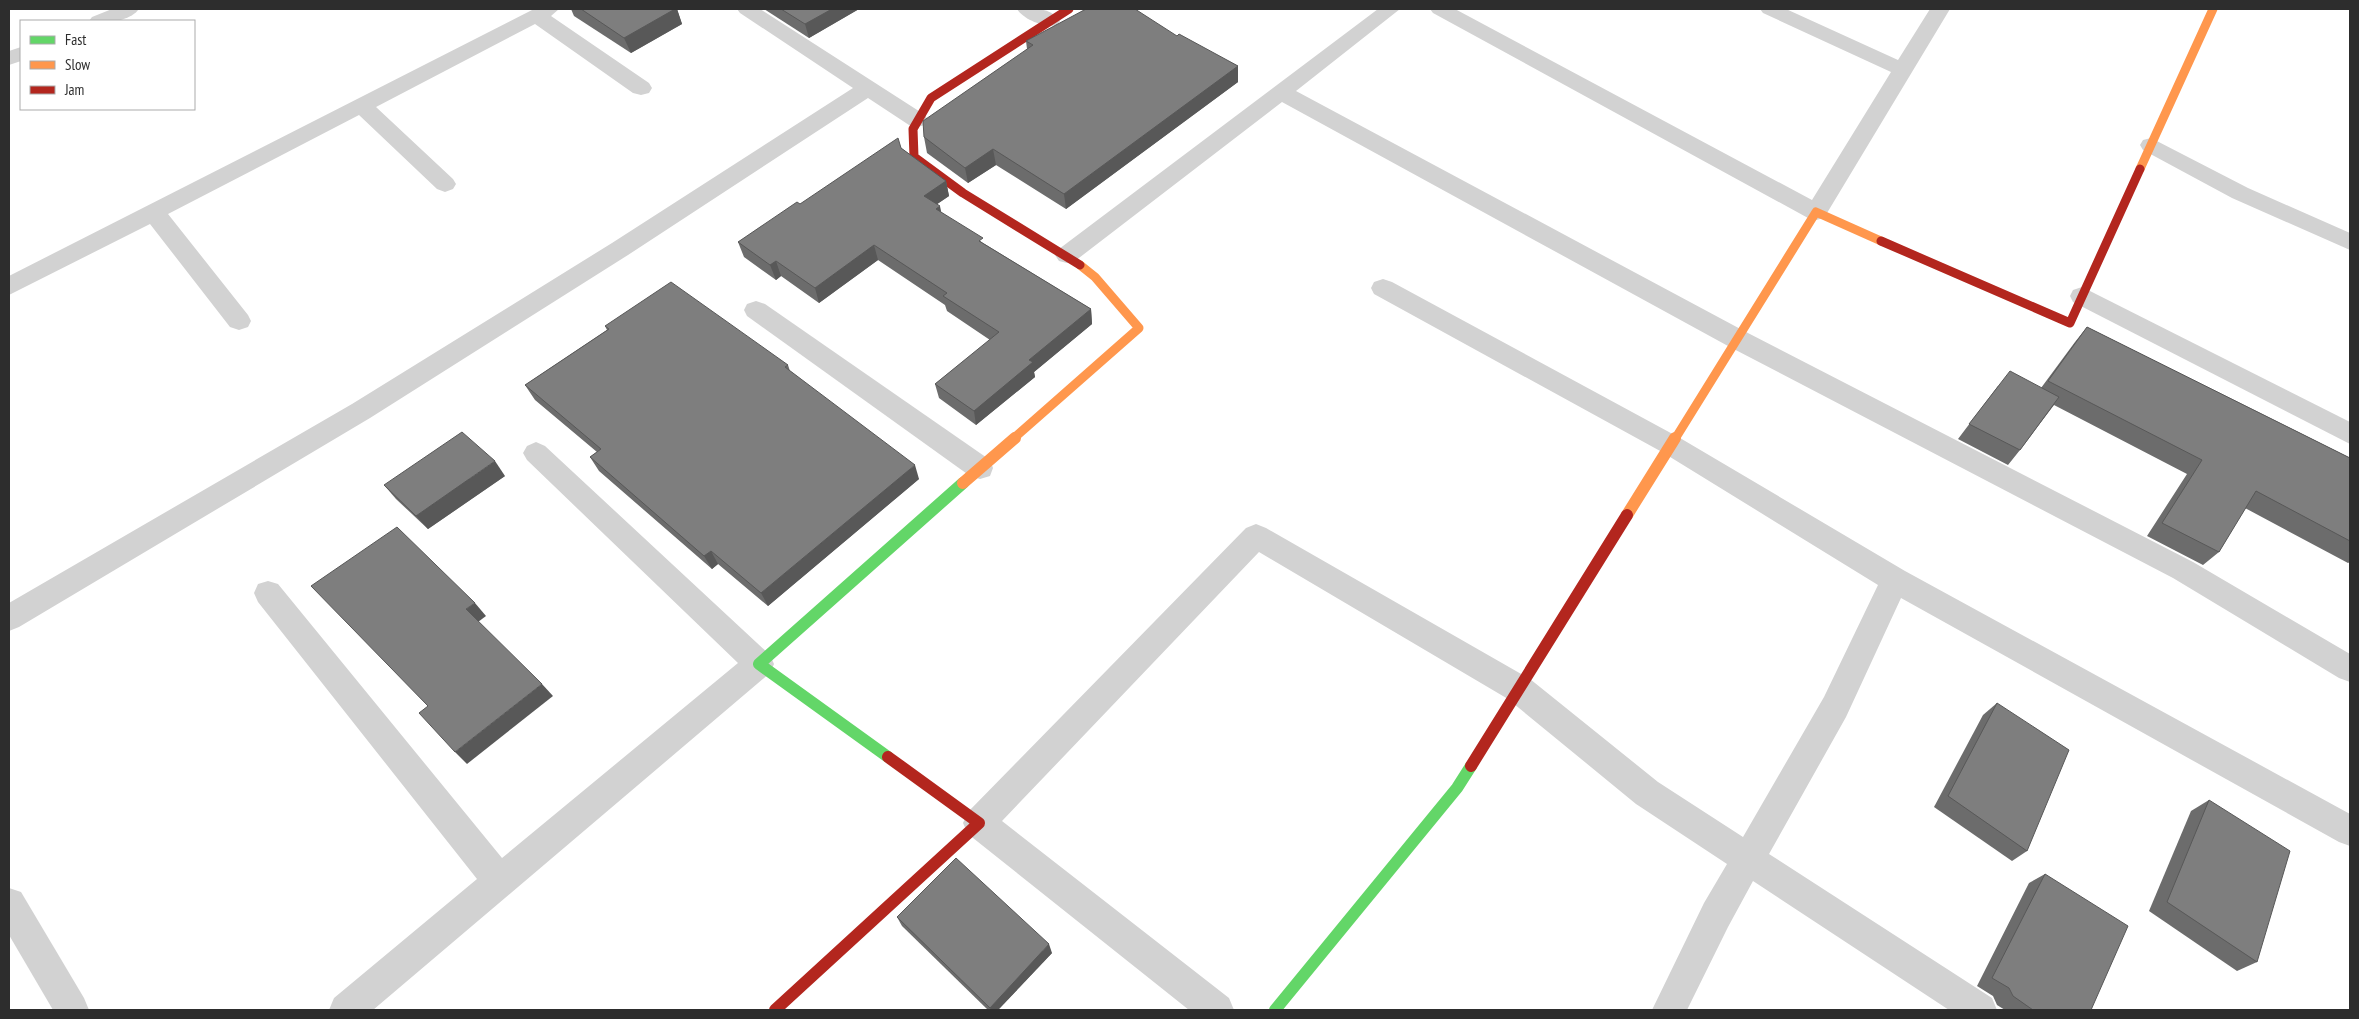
<svg xmlns="http://www.w3.org/2000/svg" width="2359" height="1019" viewBox="0 0 2359 1019" font-family="'PT Sans Narrow',sans-serif">
	<style>
		.lines { fill: none; stroke-linecap: round; stroke-linejoin: round }
		.street { fill: #d2d2d2; fill-rule: evenodd }
		.fast { stroke: #63d668; stroke-width: 12 }
		.slow-far1 { stroke: #ff974d; stroke-width: 9 }
		.slow { stroke: #ff974d; stroke-width: 12 }
		.jam-far1 { stroke: #b3261e; stroke-width: 9 }
		.jam { stroke: #b3261e; stroke-width: 12 }
		.wall { fill: #6c6c6c }
		.shaded-wall { fill: #585858 }
		.building { fill: #7e7e7e; stroke: #585858 }
	</style>
	<rect width="100%" height="100%" fill="#fff"/>
	<g class="lines">
		<g class="street">
			<path d="M112,9H139C129,23 104,22 89,21L92,17Z"/>
			<polygon points="534,9 559,9 551,16 649,83 652,88 649,93 641,95 633,93 535,24 376,107 453,179 456,184 453,189 445,192 437,189 359,115 168,214 248,315 251,321 248,327 239,330 230,327 150,224 9,295 9,276"/>
			<polygon points="737,9 760,9 925,115 928,120 925,125 917,127 909,125 868,98 628,255 370,418 19,627 9,631 9,603 352,404 612,243 853,88 740,13"/>
			<path d="M1017,9C1032,8 1051,7 1060,21L1057,25C1045,28 1024,20 1017,9Z"/>
			<polygon points="1378,9 1400,9 1296,91 1746,332 2193,562 2350,654 2350,682 2339,678 2173,578 1728,346 1282,102 1075,261 1067,263 1059,261 1055,255 1059,249"/>
			<polygon points="1430,9 1455,9 1812,200 1891,72 1763,13 1760,9 1786,9 1898,60 1930,9 1950,9 1824,218 1816,220 1808,218 1433,13"/>
			<polygon points="21,47 21,61 9,65 9,51"/>
			<polygon points="2151,138 2248,188 2350,233 2350,250 2232,198 2143,150 2140,145 2143,140"/>
			<polygon points="1383,279 1392,282 1680,438 1905,571 2350,814 2350,846 2339,842 1901,598 1846,717 1769,854 1992,998 1997,1010 1949,1010 1753,881 1728,927 1687,1010 1652,1010 1704,903 1727,864 1636,804 1508,699 1259,552 1002,821 1229,998 1234,1010 1189,1010 968,834 963,823 968,812 1246,528 1256,524 1266,528 1530,679 1658,782 1743,837 1824,697 1878,585 1662,452 1374,294 1371,288 1374,282"/>
			<polygon points="2082,287 2350,422 2350,444 2073,302 2070,296 2073,290"/>
			<polygon points="756,301 765,304 990,460 993,468 990,476 980,479 970,476 747,316 744,310 747,304"/>
			<polygon points="536,442 545,446 770,655 774,664 770,673 373,1010 329,1010 334,998 477,879 258,602 254,593 258,584 268,581 278,584 502,858 738,663 527,460 523,453 527,446"/>
			<polygon points="9,888 21,892 84,998 89,1010 53,1010 9,935"/>
		</g>
		<g class="fast">
			<polyline points="888,757 759,664 963,483"/>
			<polyline points="1275,1010 1457,788 1471,766"/>
		</g>
		<g class="slow-far1">
			<polyline points="2140,169 2213,9"/>
			<polyline points="1013,439 1139,328 1095,277 1080,265"/>
			<polyline points="1675,439 1816,212 1881,241"/>
		</g>
		<g class="slow">
			<polyline points="963,483 1015,438"/>
			<polyline points="1627,515 1675,438"/>
		</g>
		<g class="jam-far1">
			<polyline points="1069,9 931,98 913,129 914,157 963,193 1080,265"/>
			<polyline points="1881,241 2070,323 2140,169"/>
		</g>
		<g class="jam">
			<polyline points="1471,766 1627,515"/>
			<polyline points="775,1010 979,823 888,757"/>
		</g>
	</g>
	<g class="wall">
		<polygon points="571,9 677,9 682,24 631,53 574,16"/>
		<polygon points="764,9 859,9 809,38"/>
		<polygon points="1177,36 1238,66 1238,82 1066,209 996,165 968,183 927,153 924,137 1027,49 1026,41"/>
		<polygon points="901,148 946,181 949,196 937,204 941,212 983,243 1091,309 1092,324 1034,372 1035,377 976,425 939,398 935,384 990,340 947,311 945,305 878,260 819,303 781,276 776,280 744,257 738,242 800,204"/>
		<polygon points="605,326 788,365 790,371 919,479 768,606 718,564 712,569 599,471 590,457 597,452 535,400 525,385 607,330"/>
		<polygon points="2087,327 2350,458 2350,562 2348,563 2245,508 2219,552 2203,565 2147,536 2187,474 2054,405 2020,450 2008,465 1958,439 1998,386 2041,388 2075,342"/>
		<polygon points="505,476 428,529 396,499 384,485"/>
		<polygon points="1997,703 2027,851 2012,861 1934,807 1983,715"/>
		<polygon points="2209,800 2257,962 2237,971 2149,911 2191,811"/>
		<polygon points="2045,874 2091,1010 2005,1010 1997,1005 1993,996 1977,986 2029,883"/>
		<polygon points="897,917 1052,953 998,1010 988,1010 902,926"/>
	</g>
	<g class="shaded-wall">
		<polygon points="675,9 677,9 682,24 631,53 624,38"/>
		<polygon points="832,9 859,9 809,38 805,24"/>
		<polygon points="1238,66 1238,82 1066,209 1064,194"/>
		<polygon points="993,149 996,165 968,183 965,168"/>
		<polygon points="946,181 949,196 927,211 924,196"/>
		<polygon points="940,206 943,221 936,209"/>
		<polygon points="874,245 878,260 819,303 815,288"/>
		<polygon points="776,261 781,276 776,280 770,265"/>
		<polygon points="1091,309 1092,324 1034,372 1035,377 976,425 974,411 1029,360"/>
		<polygon points="495,461 505,476 428,529 416,516"/>
		<polygon points="915,465 919,479 768,606 761,593"/>
		<polygon points="711,551 718,564 712,569 704,556"/>
		<polygon points="475,603 486,616 478,622 466,609"/>
		<polygon points="542,684 553,696 467,764 455,752"/>
		<polygon points="1049,944 1052,953 998,1010 991,1010 990,1008"/>
	</g>
	<g class="building">
		<polygon points="581,9 675,9 624,38"/>
		<polygon points="781,9 832,9 805,24"/>
		<polygon points="1086,9 1135,9 1177,36 1179,34 1238,66 1064,194 993,149 965,168 924,137 923,121 1033,45 1026,41"/>
		<polygon points="898,138 901,148 946,181 924,196 940,206 936,209 983,238 979,241 1091,309 1029,360 1033,362 974,411 935,384 999,332 943,296 947,293 874,245 815,288 776,261 770,265 738,242 797,202 800,204"/>
		<polygon points="671,282 788,365 785,367 915,465 761,593 711,551 704,556 590,457 601,449 525,385 609,329 605,326"/>
		<polygon points="2087,327 2350,458 2350,541 2256,491 2219,552 2162,523 2202,460 2048,381"/>
		<polygon points="2010,371 2059,397 2020,450 1969,424"/>
		<polygon points="462,432 495,461 416,516 384,485"/>
		<polygon points="397,527 475,603 466,609 542,684 455,752 419,713 428,706 311,586"/>
		<polygon points="1997,703 2069,750 2027,851 1948,796"/>
		<polygon points="2209,800 2290,851 2257,962 2167,902"/>
		<polygon points="956,858 1049,944 990,1008 897,917"/>
		<polygon points="2045,874 2128,926 2091,1010 2033,1010 2013,996 2009,988 1992,978"/>
	</g>
	<rect width="2359" height="1019" fill="none" stroke="#2d2d2d" stroke-width="20"/>
	<rect x="20" y="20" width="175" height="90" fill="#ffffff" stroke="#ababab"/>
	<rect x="30" y="36" width="25" height="8" fill="#63d668" stroke="#ababab"/>
	<text x="65" y="45" font-size="15" fill="#2d2d2d">Fast</text>
	<rect x="30" y="61" width="25" height="8" fill="#ff974d" stroke="#ababab"/>
	<text x="65" y="70" font-size="15" fill="#2d2d2d">Slow</text>
	<rect x="30" y="86" width="25" height="8" fill="#b3261e" stroke="#ababab"/>
	<text x="65" y="95" font-size="15" fill="#2d2d2d">Jam</text>
</svg>
